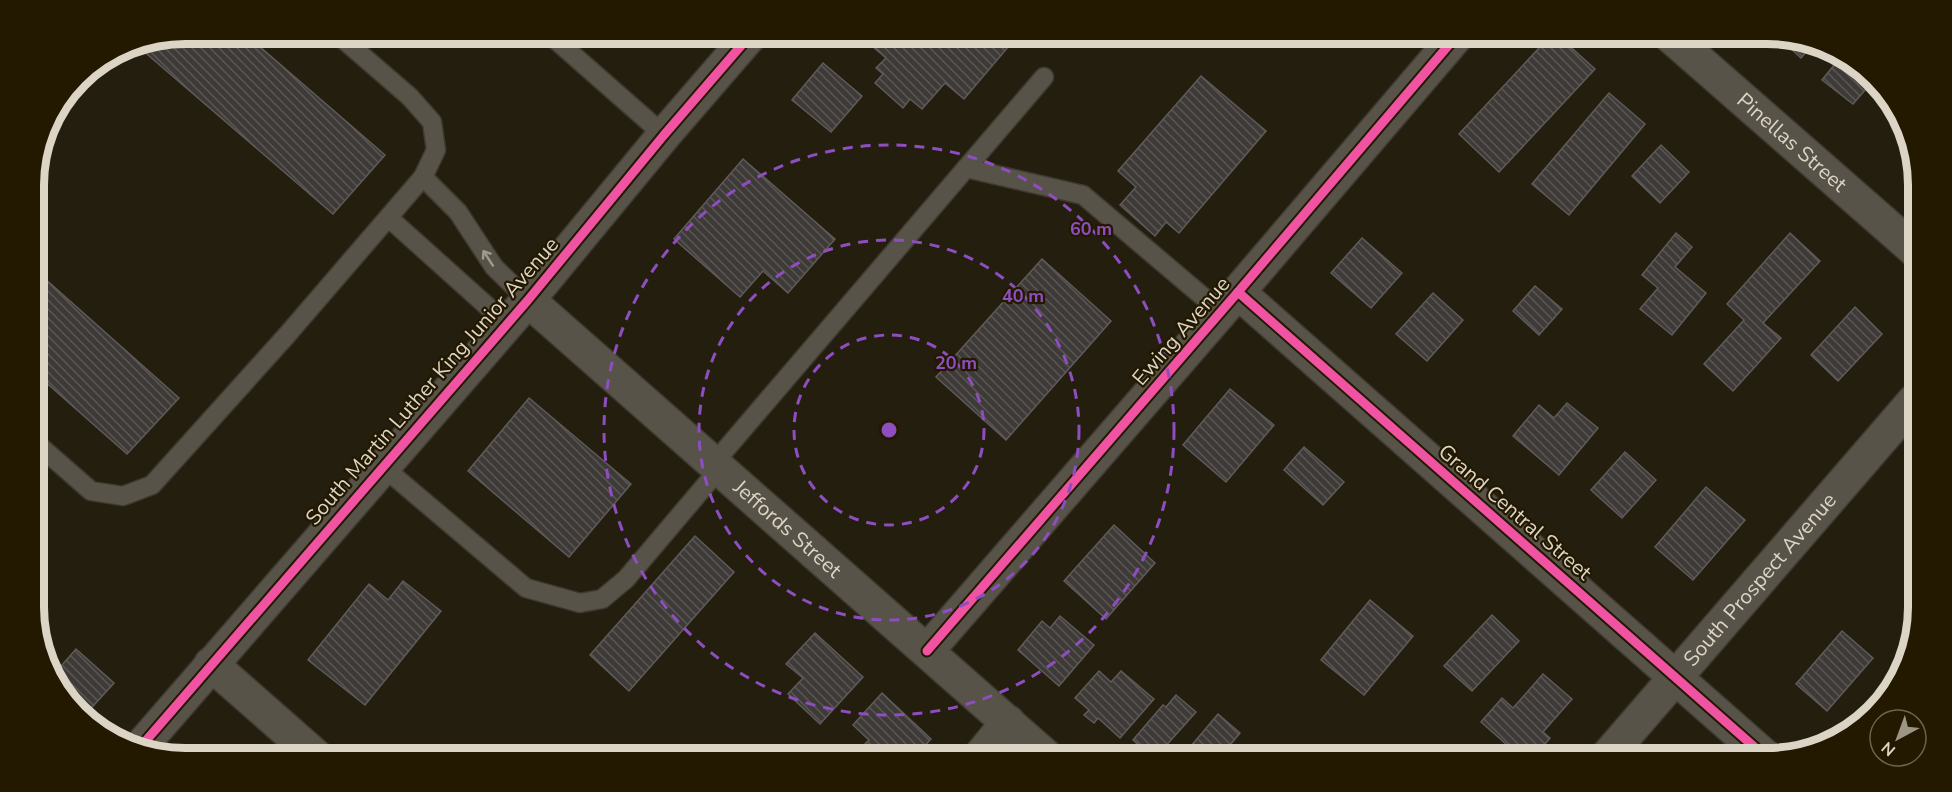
<svg xmlns="http://www.w3.org/2000/svg" width="1952" height="792" viewBox="0 0 1952 792" font-family="'Nunito Sans',sans-serif">
	<style>
		.building { fill: url(#building-back-hatch); stroke: #5f5b5a; stroke-width: 1.5 }
		.lines { fill: none; stroke-linecap: round; stroke-linejoin: round }
		.lane-casing { stroke: #3f3a30; stroke-width: 21 }
		.street-casing { stroke: #3f3a30; stroke-width: 36 }
		.secondary-casing { stroke: #3f3a30; stroke-width: 36 }
		.lane { stroke: #585349; stroke-width: 18 }
		.street { stroke: #585349; stroke-width: 33 }
		.secondary { stroke: #585349; stroke-width: 33 }
		.cycleway-casing { stroke: #231800; stroke-width: 13 }
		.cycleway { stroke: #f153a3; stroke-width: 9 }
		.oneway { stroke: #a19a8d }
		.ring { fill: none; stroke: #8e4ec0; stroke-width: 3; stroke-dasharray: 10 8 }
		.labels { text-anchor: middle; stroke-width: 4.5; stroke-linejoin: round; paint-order: stroke }
		.street-label { font-size: 21px; fill: #dcd5c5; stroke: #231800 }
		.rim { fill: none; stroke: #dcd5c5; stroke-width: 8 }
		.centre { fill: #8e4ec0; stroke: #231800; stroke-width: 3 }
		.ring-label { font-size: 18px; text-anchor: middle; font-weight: bold; fill: #8e4ec0; stroke: #231800; stroke-width: 4.5; stroke-linejoin: round; paint-order: stroke }
	</style>
	<defs>
		<pattern id="building-back-hatch" width="6" height="6" patternUnits="userSpaceOnUse" patternTransform="scale(1.5)"><rect width="6" height="6" fill="#3e3a38"/><path d="M-1 5l2 2M0 0l6 6M5-1l2 2" fill="none" stroke="#595653"/></pattern>
	</defs>
	<rect width="100%" height="100%" fill="#241e0f"/>
	<g class="building">
		<polygon points="184,33 244,33 385,155 333,214 134,43"/>
		<polygon points="857,33 1020,33 964,99 945,83 922,109 910,99 903,108 875,83 883,74 876,68 886,58"/>
		<polygon points="1239,33 1254,33 1248,41"/>
		<polygon points="1553,33 1555,33 1595,69 1499,172 1459,134"/>
		<polygon points="1775,34 1816,41 1801,58"/>
		<polygon points="1840,58 1873,81 1853,104 1822,80"/>
		<polygon points="823,63 862,96 831,132 792,100"/>
		<polygon points="1201,76 1266,131 1179,233 1166,222 1155,236 1120,205 1136,187 1118,171"/>
		<polygon points="1609,93 1645,124 1569,215 1532,184"/>
		<polygon points="1907,139 1917,163 1900,147"/>
		<polygon points="1661,145 1689,172 1660,203 1632,176"/>
		<polygon points="743,159 835,239 788,293 763,271 740,297 674,239"/>
		<polygon points="1676,233 1692,247 1675,267 1706,293 1672,335 1640,309 1658,288 1642,275"/>
		<polygon points="1790,233 1820,261 1763,323 1781,338 1733,391 1704,364 1744,320 1727,304"/>
		<polygon points="1362,238 1402,273 1371,308 1331,273"/>
		<polygon points="1042,259 1111,321 1006,440 936,377"/>
		<polygon points="34,269 179,398 127,454 34,372"/>
		<polygon points="1535,286 1562,309 1539,335 1513,311"/>
		<polygon points="1433,293 1463,320 1427,361 1396,334"/>
		<polygon points="1855,307 1882,334 1838,381 1811,355"/>
		<polygon points="1230,389 1274,425 1226,482 1183,445"/>
		<polygon points="529,398 631,484 569,557 468,471"/>
		<polygon points="1567,403 1598,428 1559,475 1513,436 1539,405 1554,418"/>
		<polygon points="1304,447 1344,482 1323,505 1284,470"/>
		<polygon points="1625,452 1656,480 1622,518 1591,490"/>
		<polygon points="1706,487 1745,520 1693,580 1655,547"/>
		<polygon points="1114,525 1155,563 1106,619 1064,581"/>
		<polygon points="695,536 734,572 629,691 590,655"/>
		<polygon points="403,581 441,611 365,705 308,660 369,584 388,600"/>
		<polygon points="1370,600 1413,636 1364,695 1321,660"/>
		<polygon points="1492,615 1519,641 1472,691 1444,666"/>
		<polygon points="1060,616 1094,645 1059,686 1018,650 1042,621 1050,628"/>
		<polygon points="1842,631 1873,658 1827,711 1796,684"/>
		<polygon points="815,633 863,677 820,724 788,694 803,678 786,664"/>
		<polygon points="76,649 114,683 84,716 70,707 54,674"/>
		<polygon points="1099,671 1111,682 1121,671 1154,699 1120,738 1098,718 1094,723 1084,715 1089,710 1075,698"/>
		<polygon points="1543,674 1572,699 1543,732 1550,738 1532,759 1523,759 1481,722 1502,698 1513,708"/>
		<polygon points="882,693 931,739 912,759 858,759 854,755 869,740 853,725"/>
		<polygon points="1176,695 1196,712 1154,759 1133,740 1163,705 1166,707"/>
		<polygon points="1218,714 1240,733 1218,759 1180,759"/>
	</g>
	<g class="lines">
		<g class="lane-casing">
			<g id="lane">
				<polyline points="548,33 664,135"/>
				<polyline points="966,168 1083,195 1221,312"/>
				<polyline points="423,177 458,212 494,267 528,300"/>
				<polyline points="389,218 507,324"/>
				<polyline points="35,442 91,491 123,496 152,485 287,335 423,177 436,150 432,122 410,97 336,33"/>
				<polyline points="714,463 1044,77"/>
				<polyline points="382,466 526,588 580,603 602,599 626,579 720,468"/>
			</g>
		</g>
		<g class="street-casing">
			<g id="street">
				<path id="s1" d="M1667,33L1916,251"/>
				<polyline points="1238,292 1768,759"/>
				<path id="s2" d="M528,300L1049,759"/>
				<polyline points="927,651 1238,292 1459,33"/>
				<polyline points="211,664 319,759"/>
				<polyline points="978,759 1008,722"/>
				<path id="s3" d="M1605,759L1914,401"/>
			</g>
		</g>
		<g class="secondary-casing">
			<polyline id="secondary" points="137,751 528,300 664,135 752,33"/>
		</g>
		<use href="#lane" class="lane"/>
		<use href="#street" class="street"/>
		<use href="#secondary" class="secondary"/>
		<g class="cycleway-casing">
			<g id="cycleway">
				<polyline points="1238,292 1768,759"/>
				<polyline points="927,651 1238,292 1459,33"/>
				<polyline points="137,751 528,300 664,135 752,33"/>
			</g>
		</g>
		<use href="#cycleway" class="cycleway"/>
	</g>
	<defs><path id="oneway-shaft" d="M-6 0H5M1.5-3L5.5 0L1.5 3" fill="none" stroke-width="1.6" stroke-linecap="round" stroke-linejoin="round" transform="scale(1.5)"/></defs>
	<use class="oneway" href="#oneway-shaft" transform="translate(488 258) rotate(-123)"/>
	<g class="ring">
		<circle cx="889" cy="430" r="95"/>
		<circle cx="889" cy="430" r="190"/>
		<circle cx="889" cy="430" r="285"/>
	</g>
	<g class="labels">
		<g class="street-label">
			<text dy="7" stroke="none"><textPath href="#s1" startOffset="166">Pinellas Street</textPath></text>
			<text transform="translate(1181 331) rotate(-49)" y="7">Ewing Avenue</text>
			<text transform="translate(432 381) rotate(-49)" y="7">South Martin Luther King Junior Avenue</text>
			<text transform="translate(1515 512) rotate(41)" y="7">Grand Central Street</text>
			<text dy="7" stroke="none"><textPath href="#s2" startOffset="346">Jeffords Street</textPath></text>
			<text dy="7" stroke="none"><textPath href="#s3" startOffset="237">South Prospect Avenue</textPath></text>
		</g>
	</g>
	<path d="M0 0H1952V792H0ZM185 44H1767A141 141 0 0 1 1908 185V607A141 141 0 0 1 1767 748H185A141 141 0 0 1 44 607V185A141 141 0 0 1 185 44Z" fill="#231800" fill-rule="evenodd"/>
	<path class="rim" d="M185 44H1767A141 141 0 0 1 1908 185V607A141 141 0 0 1 1767 748H185A141 141 0 0 1 44 607V185A141 141 0 0 1 185 44Z"/>
	<circle cx="889" cy="430" r="9" class="centre"/>
	<g class="ring-label">
		<text x="1091" y="235">60 m</text>
		<text x="1023" y="302">40 m</text>
		<text x="956" y="369">20 m</text>
	</g>
	<g transform="translate(1898 738) rotate(221)"><circle r="28" fill="#231800" stroke="#6d644f" stroke-width="1.5"/>
	<path d="M0-4.5L10 22L0 15L-10 22Z" fill="#9c9585"/>
	<text y="-9" font-size="16" font-weight="bold" text-anchor="middle" fill="#dcd5c5">N</text>
	</g>
</svg>
